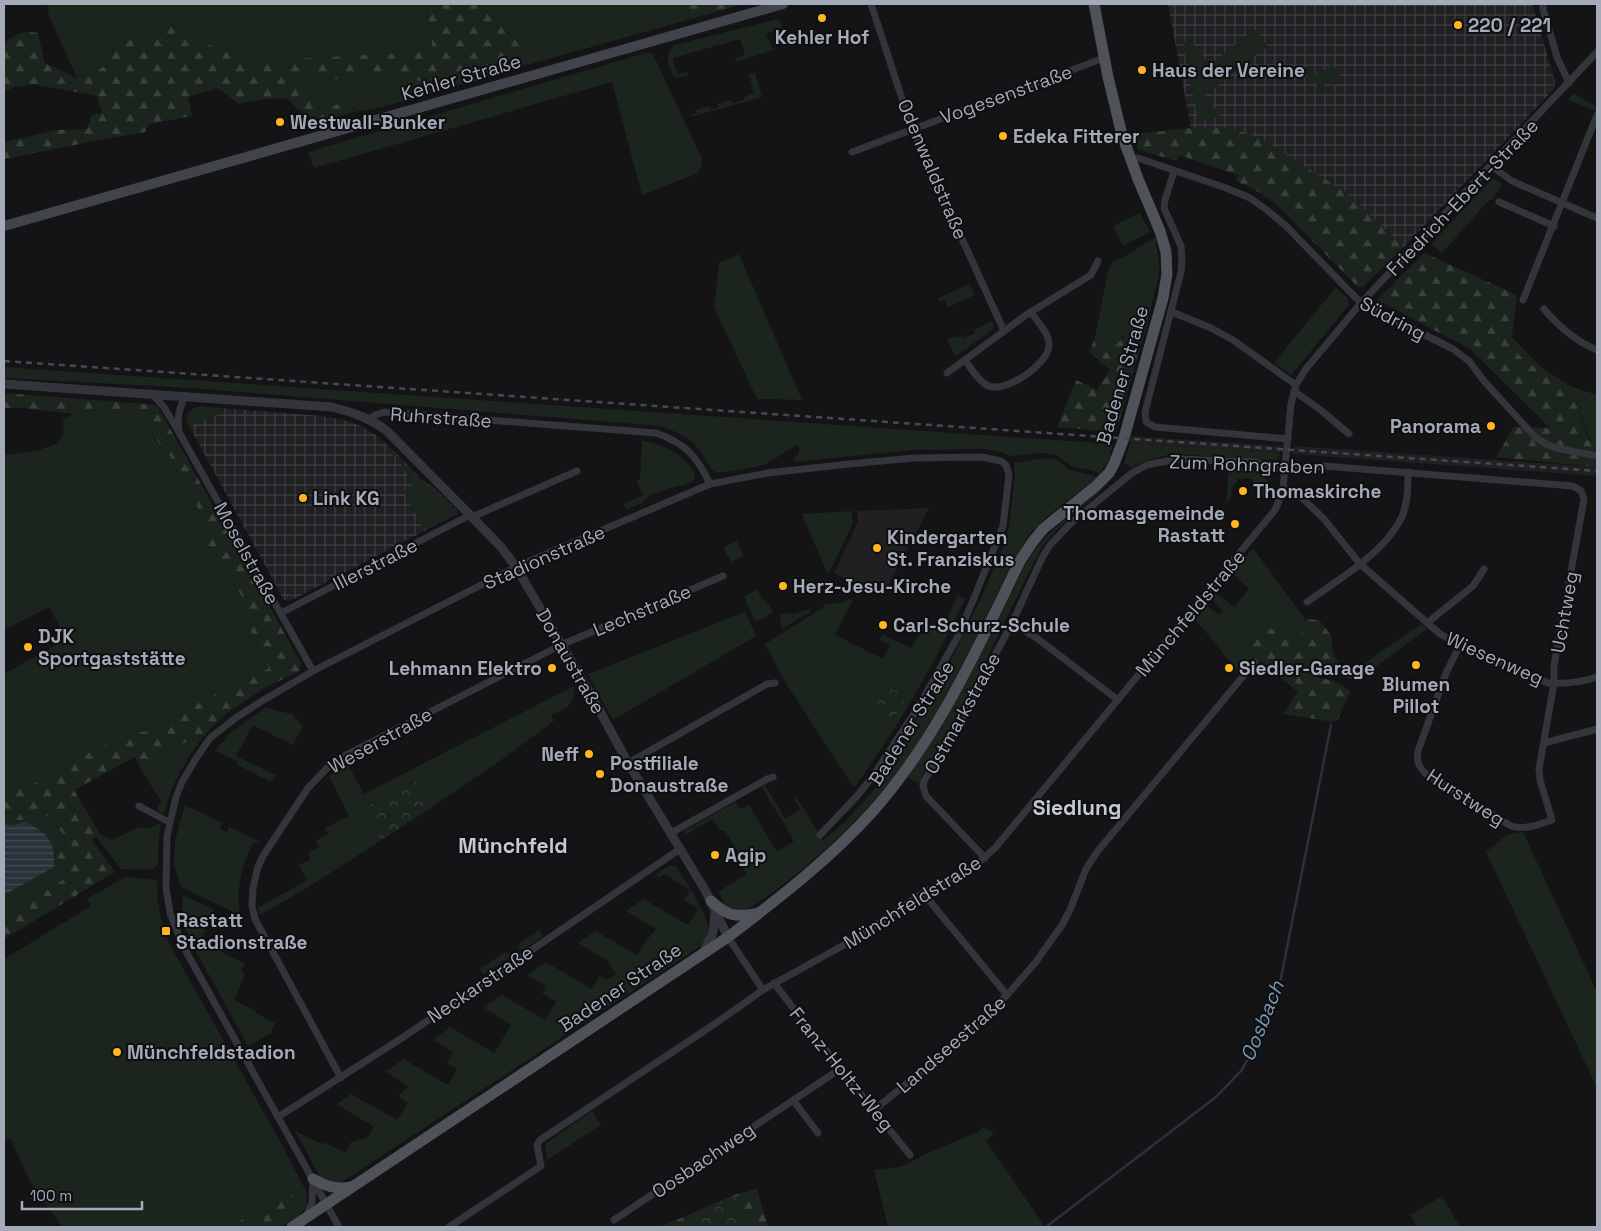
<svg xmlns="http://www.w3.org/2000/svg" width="1601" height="1231" viewBox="0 0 1601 1231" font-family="'Space Grotesk',sans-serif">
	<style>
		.built { fill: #202023 }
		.industrial { fill: url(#industrial-grid) }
		.green { fill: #1b241d }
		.forest { fill: url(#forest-firs) }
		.park { fill: url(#park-crowns) }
		.water { fill: url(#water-rules) }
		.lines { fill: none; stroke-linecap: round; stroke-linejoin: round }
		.stream { stroke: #29323a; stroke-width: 2.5 }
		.minor { stroke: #34353b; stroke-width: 7 }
		.tertiary { stroke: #34353b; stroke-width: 9 }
		.secondary { stroke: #42444b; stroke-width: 10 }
		.primary { stroke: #50525a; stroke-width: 11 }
		.rail { stroke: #474950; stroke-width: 2.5; stroke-dasharray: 6 5; stroke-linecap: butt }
		.poi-dot { fill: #ffb622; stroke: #0f0f11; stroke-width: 2 }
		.labels { text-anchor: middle; stroke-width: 4; stroke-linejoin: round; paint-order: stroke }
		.poi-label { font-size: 19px; font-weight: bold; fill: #a4aab7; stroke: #0f0f11; text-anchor: start }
		.street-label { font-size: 19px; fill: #a4aab7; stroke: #0f0f11 }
		.water-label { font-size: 20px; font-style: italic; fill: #7898b5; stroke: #0f0f11 }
		.quarter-label { font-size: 21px; font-weight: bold; fill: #c5c9d3; stroke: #0f0f11 }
	</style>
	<defs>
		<pattern id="industrial-grid" width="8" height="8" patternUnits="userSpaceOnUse" patternTransform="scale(1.25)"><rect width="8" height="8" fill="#202023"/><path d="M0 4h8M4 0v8" fill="none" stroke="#3d3e41"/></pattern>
		<pattern id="forest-firs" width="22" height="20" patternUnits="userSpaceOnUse" patternTransform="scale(1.25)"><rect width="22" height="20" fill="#1b241d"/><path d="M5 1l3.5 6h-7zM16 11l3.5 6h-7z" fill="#39413c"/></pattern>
		<pattern id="park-crowns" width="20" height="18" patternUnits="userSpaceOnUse" patternTransform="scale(1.25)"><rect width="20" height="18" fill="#1b241d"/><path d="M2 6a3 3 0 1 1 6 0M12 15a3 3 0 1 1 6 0" fill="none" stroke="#39413c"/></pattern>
		<pattern id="water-rules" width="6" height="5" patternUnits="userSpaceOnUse" patternTransform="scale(1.25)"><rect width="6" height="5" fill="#29323a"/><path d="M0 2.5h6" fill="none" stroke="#454d54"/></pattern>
	</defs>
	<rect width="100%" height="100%" fill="#141416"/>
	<g class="built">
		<polygon points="1131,436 1281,446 1280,453 1130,443"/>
		<polygon points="1294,446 1597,467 1597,476 1293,454"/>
		<polygon points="929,508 886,589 881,591 867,584 861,587 834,573 858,522 857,511"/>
	</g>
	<g class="industrial">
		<polygon points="1168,4 1532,4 1555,81 1554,89 1404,247 1345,192 1230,128 1191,128"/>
		<polygon points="222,408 322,416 344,420 361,426 377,436 395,452 423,481 432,486 457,510 457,514 290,601 284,600 189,426 221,413"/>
	</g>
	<g class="green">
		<polygon points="47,4 425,4 434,51 254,61 246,55 212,46 194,35 177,26 167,28 154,22 147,33 115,46 108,65 77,78 49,16"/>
		<polygon points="485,4 687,4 691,19 527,65 521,45 486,9"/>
		<path d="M778,19L782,27L766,34L773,50L736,62L735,58L745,55L740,39L673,58L677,74L687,72L688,76L679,78L674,77C669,65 663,55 674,45Z"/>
		<polygon points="1254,29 1268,46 1205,95 1220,115 1215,118 1198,120 1183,46 1185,41 1188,39 1191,41 1210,65"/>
		<path d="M649,52L653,54L702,159C702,168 700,171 693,175L642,195L612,82L314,168L308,152Z"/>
		<polygon points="1332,64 1340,74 1338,76 1341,80 1334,85 1330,80 1324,84 1328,90 1323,93 1314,80 1309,84 1307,75 1312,69 1317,76"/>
		<polygon points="354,72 457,86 383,107 353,112 352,106 347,102 321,109 303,91 303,76 345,80"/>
		<polygon points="755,73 762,97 691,117 690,115 697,113 695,110 710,106 711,110 718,107 717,104 731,100 732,103 744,100 744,97 754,93 749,74"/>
		<polygon points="1574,93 1597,107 1596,111 1568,100"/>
		<polygon points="1493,178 1502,184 1492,200 1490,199 1442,253 1431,244"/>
		<polygon points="1140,213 1150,232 1123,246 1113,226"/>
		<polygon points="1155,237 1159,261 1159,274 1147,325 1139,324 1123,336 1117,345 1112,344 1095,338 1108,271 1113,261 1124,257"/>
		<polygon points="739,254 802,400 757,399 714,307 719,263"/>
		<polygon points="970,284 975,295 948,307 944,300 940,302 938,298"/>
		<polygon points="1336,287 1347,298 1349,305 1291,375 1274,363"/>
		<polygon points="1517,295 1512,337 1541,367 1528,365 1504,337"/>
		<polygon points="992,321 994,324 992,330 955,357 947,339 955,336 956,338 962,335 964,338 975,333 974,330"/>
		<path d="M4,367L1113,444L1110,453L1111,457L1099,474L1095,471L1071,466L1056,455L1046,453L1029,454L1010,456L1002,452L985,449L914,450L795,462L794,458L799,453V445C786,450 777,459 765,464C759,467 721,474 715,472C709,468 706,459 702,453C692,439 676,431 660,426L190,388L4,378Z"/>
		<polygon points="1570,386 1597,395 1597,441 1590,440"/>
		<path d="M200,406L222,408V413L189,426C183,415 189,409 200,406Z"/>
		<polygon points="97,410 122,415 122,411 127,411 135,415 144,418 148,422 150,429 155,440 170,456 206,524 205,545 211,549 224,562 234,587 240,593 243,599 241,606 242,614 269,668 197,704 161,726 144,732 130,730 113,741 65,765 40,781 24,789 4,786 4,674 67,639 49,607 4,630 4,455 39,450 56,444 64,434 63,420 73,414"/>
		<path d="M642,441C661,443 693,457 695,479L691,482L684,485L676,486L650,495L642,503L626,510L624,504L643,495L637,482L640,479Z"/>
		<polygon points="1130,443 1280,453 1278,459 1275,460 1171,454 1142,462 1132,468 1124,463"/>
		<polygon points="394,452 405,465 423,482 431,487 456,510 456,514 428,529 426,529 422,526 403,491 413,486 398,459 391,454"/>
		<path d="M1044,458L1055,459L1070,470L1097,477C1074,498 1044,514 1026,540C1005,572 992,610 973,644C946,697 917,752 877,797C845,834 805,869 765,898C745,912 728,922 719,891L747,874L738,861L740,855L725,831L720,830L712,819L684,836V831L736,802L740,809L749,805L777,852L794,841L762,787L765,785L785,819L800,809L793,797L796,796L823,840L845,822L882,781L892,769V759L944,675L980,600L1003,547L1009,525L1015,476L1014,463Z"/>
		<path d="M1229,465C1237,467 1246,467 1253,470C1264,474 1277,487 1267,497L1260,498L1259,485L1255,483L1250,478L1239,479L1231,489L1232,496L1226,504Z"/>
		<path d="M1102,489L1103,490L1071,516L1059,528L1044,544L1034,562L965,703L924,772L919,784L908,777L957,698L1030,556C1050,529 1076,510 1102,489Z"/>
		<polygon points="852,511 853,523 830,571 827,573 802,514"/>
		<polygon points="737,541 743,556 731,562 723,547"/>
		<polygon points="1253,548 1305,619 1298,646 1294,645 1286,636 1251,638 1248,660 1238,671 1195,619 1206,605 1219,615 1223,611 1211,599 1216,593 1234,607 1249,589 1232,573"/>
		<path d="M757,590C761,598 771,606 773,611L764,619L755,622L744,596Z"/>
		<path d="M958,595L965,599C934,665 897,729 854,788L782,677L765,644L821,609L826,604L840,603L849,599L853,600L835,635L883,659L890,645L880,640L882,634L911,648L918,636L938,623L944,625Z"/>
		<path d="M809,609L810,612L781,629C782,623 779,618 780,613L793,614Z"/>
		<polygon points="745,612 756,636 613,720 588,674"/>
		<polygon points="1421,624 1427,629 1363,676 1350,679 1342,677 1334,672 1338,670 1338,661 1349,674"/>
		<path d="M574,686C576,704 566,710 551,715L554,721L497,763L429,809L415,781L365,807L380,841L312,885L260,915L258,908L307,880L299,865L311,859L308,853L319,847L316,841L328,834L325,828L349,816L329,776L348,765L364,794Z"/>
		<polygon points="266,707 277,711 292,714 303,726 293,745 253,725 236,756 276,775 270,782 236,764 237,761 215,751 229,734"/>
		<path d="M203,737C185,760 171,786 164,814L157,810L161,801L143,773L162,750Z"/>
		<path d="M185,805L222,823L220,829L227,832L229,827L261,842L253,843C241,866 236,889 240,915L181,887L174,863L175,840Z"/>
		<polygon points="4,813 7,814 10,820 25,820 48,816 65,836 64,845 55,855 50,841 25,822 13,825 4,824"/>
		<polygon points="161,823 158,847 158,865 151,870 121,869 96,837 100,834 112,840 139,827 148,828"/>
		<polygon points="1523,832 1597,992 1597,1088 1486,852 1508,834"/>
		<polygon points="63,864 69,869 66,878 4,917 4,895 44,871"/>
		<path d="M670,865L677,867C684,879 710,918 709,931C708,936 705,941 702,945L345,1180L338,1183L321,1179L295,1131L322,1144L323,1142L346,1153L351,1142L368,1137L374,1127L336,1104L351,1094L397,1120L408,1103L401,1099L399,1094L409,1087L386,1072L403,1059L448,1085L457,1069L447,1063L453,1053L434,1040L450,1027L494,1053L511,1025L483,1007L502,995L545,1020L556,1002L542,993L546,986L527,975L546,962L591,989L600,976L606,980L616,974L608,961L578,943L595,931L637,955L646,941L656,929L626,911L643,899L688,925L698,909L684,900L690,890L664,874L659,878L656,874Z"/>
		<path d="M125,877L157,880C157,902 160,922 169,943L281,1143L307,1193L306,1207L301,1214L281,1227H62L31,1183L10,1138L4,1140V959L91,906L87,899Z"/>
		<path d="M183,895L215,910L201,939L222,949L221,952L245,963L241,971L245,974L234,1000L256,1011L255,1013L275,1023L271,1030L272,1033L248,1046L192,944C184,924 180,917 183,895Z"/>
		<polygon points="539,930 543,936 523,950 518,949 519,944"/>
		<polygon points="505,952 510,953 510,957 484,975 480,969"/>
		<polygon points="592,1111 601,1125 547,1160 545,1144"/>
		<polygon points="984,1126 994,1134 986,1141 1044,1225 1041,1227 888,1227 874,1170 900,1167 911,1162 925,1154 978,1132"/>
		<polygon points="1442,1196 1460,1227 1417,1227 1410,1215"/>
	</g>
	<g class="forest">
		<path d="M426,4H485L486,9L521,46L527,65L457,86L354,72L345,80L304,76L303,91L321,109L347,102L352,106L353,112L320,122L299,110L286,98L263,99L239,104L218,88L188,97L192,116L149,124L145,132L110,138L4,159V142L57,130L87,129L92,115L102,113L97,96L33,84L14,87L4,92V44C13,34 25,30 38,33L45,63L77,78L108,65L115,46L147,33L154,22L167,28L177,26L194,35L212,46L246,55L254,61L433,51Z"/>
		<polygon points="687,4 744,4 691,19"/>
		<polygon points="1191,128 1230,128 1260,138 1345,192 1404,247 1363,287 1358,287 1278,206 1259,192 1236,181 1238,175 1179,155 1177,161 1138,150 1134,134"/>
		<polygon points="1424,253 1517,295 1504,337 1528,365 1541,367 1570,386 1589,440 1597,441 1597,467 1496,457 1514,427 1550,428 1470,349 1377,300"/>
		<polygon points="1139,324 1147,325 1116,432 1057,427 1076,380 1097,390 1110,370 1089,352 1095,338 1112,344 1117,344 1132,328"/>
		<polygon points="4,393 157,405 301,663 300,671 263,689 227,713 215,724 203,737 162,750 143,773 135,757 74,790 100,834 92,840 115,872 4,939 4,917 66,878 69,869 63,864 54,867 55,855 64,845 65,836 48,816 25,820 9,820 4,806 4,786 24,788 40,781 65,765 113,741 130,730 144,732 161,726 197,704 269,668 242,614 241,606 243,599 240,593 234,587 224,562 211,549 205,545 206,524 170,456 156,440 150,429 148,422 144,418 134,415 127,411 123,411 122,415 125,419 124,425 117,425 97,410 73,414 23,408 4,408"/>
		<path d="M1305,619L1319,620L1331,635L1334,656L1338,661V670L1334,672L1324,666L1314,668L1312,673L1315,677L1334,681L1350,691L1338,719L1333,722L1283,714L1298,692L1258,659L1254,657L1248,660L1251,638C1264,629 1271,625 1285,636C1290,639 1292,644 1298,646Z"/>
		<polygon points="757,1189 768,1227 657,1227 665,1225 734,1195"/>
		<polygon points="291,1194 296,1199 294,1207 275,1218 269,1227 229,1227 285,1195"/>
	</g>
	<g class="park">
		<polygon points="878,682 907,697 890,725 870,704"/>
		<polygon points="415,781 429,809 380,841 365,807"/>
		<polygon points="736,1196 741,1227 699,1227 686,1219"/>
	</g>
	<path class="water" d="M25,822C46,831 57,843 54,867L4,895V824L13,825Z"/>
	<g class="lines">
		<polyline class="stream" points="1046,1227 1216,1097 1241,1071 1252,1052 1281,978 1331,725"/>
		<g class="minor">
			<polyline points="871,4 912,129 1004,331"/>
			<polyline points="1543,4 1543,9 1557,57 1569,83"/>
			<polyline points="852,152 1104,58"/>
			<polyline points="1131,161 1138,158 1226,188 1250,198 1267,210 1286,226 1361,303 1453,349 1469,361 1484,381 1535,437 1546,444 1556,448 1597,456"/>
			<polyline points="1491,166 1512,181 1597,218"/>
			<polyline points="1174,171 1165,200 1164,208 1181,246 1182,258 1181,272 1145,412 1146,422 1155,427 1288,439"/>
			<polyline points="1499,202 1554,226"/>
			<polyline points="1523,300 1597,115"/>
			<path d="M1544,309C1559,327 1575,341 1597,350"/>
			<polyline points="1172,312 1211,328 1233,340 1296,385"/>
			<path d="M965,360C971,368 978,381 988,386C1006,393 1047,365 1049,346C1050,334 1037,321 1031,312"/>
			<polyline points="947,373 1026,315 1091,275 1098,261"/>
			<polyline points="1294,391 1322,411 1349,434"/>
			<polyline points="152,394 164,407 180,434 313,671"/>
			<path d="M369,420L375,415L384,412L656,433C685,443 697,456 710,484"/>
			<path d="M179,429C176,418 181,407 184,396"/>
			<path d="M1283,488L1301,497L1324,519L1360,564L1440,634L1460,645L1548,683C1564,684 1582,682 1597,677"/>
			<polyline points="472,517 577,471"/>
			<path d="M1307,602C1339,579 1388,551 1403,514C1408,500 1408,486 1408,472"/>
			<polyline points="281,613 470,515"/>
			<polyline points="1012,623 1038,639 1118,700"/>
			<polyline points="1427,623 1473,586 1484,569"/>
			<polyline points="1544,743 1597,729"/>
			<polyline points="628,763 767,684 775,683"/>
			<polyline points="139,806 169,822"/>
			<polyline points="671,833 767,779 773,777"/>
			<path d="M985,858L926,796L923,786L924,781L961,721L976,691L1012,623L1042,558L1050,545L1071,523L1132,473L1147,465L1177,459L1256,462L1271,467L1285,469H1304L1324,466L1573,486L1581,491L1584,499L1554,666V683L1539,769L1540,780L1552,820C1538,825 1525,830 1511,826L1426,774C1419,767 1416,761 1418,751L1446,673L1460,645"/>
			<polyline points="923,893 1007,995"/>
			<polyline points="728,937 763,990"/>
			<polyline points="774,983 840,1069 910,1155"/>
			<polyline points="341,1078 255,919 252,906 253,888 258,867 263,856 308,788 328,767 342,757 561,645 723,576"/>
			<polyline points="793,1100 818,1133"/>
			<polyline points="874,1110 963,1038 1007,995 1035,963 1062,925 1070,910 1086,869 1097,852 1255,662"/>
			<polyline points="278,1117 402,1038 680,849"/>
			<polyline points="307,1215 312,1202 313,1182"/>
			<polyline points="614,1220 840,1069"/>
			<polyline points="339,1227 183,946 170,913 166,887 167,836 176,797 182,782 195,760 210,738 237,717 262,701 313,671 516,567 710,484 768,473 849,464 914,458 982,457 1001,461 1006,465 1009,475 1003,526 974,598 957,638 919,706 873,776 857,796 820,835"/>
			<polyline points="449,1227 541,1166 537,1145 540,1140 716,1023 763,990 860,936 923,893 977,864 995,848 1275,510 1281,496 1283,488 1291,404 1296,385 1305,370 1361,303 1597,52"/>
		</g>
		<g class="tertiary">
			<path d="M4,384L332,407C352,412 370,418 387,431L472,517L501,547L516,567L590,693L628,763L705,890L728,937"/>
			<polyline points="703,953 713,933 715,913"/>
		</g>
		<polyline class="secondary" points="4,226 783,4"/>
		<g class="primary">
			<path d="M711,901C727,916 736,918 758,913"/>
			<path d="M313,1179C326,1186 336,1190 351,1187"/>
			<path d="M292,1227L728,937C779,898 830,859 873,811C938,738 978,647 1020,561L1031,544L1043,529L1096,486L1109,473L1114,464L1124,438L1163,298L1167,274L1166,252L1160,231L1138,179L1122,135L1108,77L1094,4"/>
		</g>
		<polyline class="rail" points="4,361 1597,471"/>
	</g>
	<g class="poi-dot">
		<circle cx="822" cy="18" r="5"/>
		<circle cx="1458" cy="25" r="5"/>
		<circle cx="1142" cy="70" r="5"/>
		<circle cx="280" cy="122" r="5"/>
		<circle cx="1003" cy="136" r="5"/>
		<circle cx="1491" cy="426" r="5"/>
		<circle cx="1243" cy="491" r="5"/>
		<circle cx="303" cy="498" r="5"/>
		<circle cx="1235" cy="524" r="5"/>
		<circle cx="877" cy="548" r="5"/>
		<circle cx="783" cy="586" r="5"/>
		<circle cx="883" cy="625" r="5"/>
		<circle cx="28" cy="647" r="5"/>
		<circle cx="1416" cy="665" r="5"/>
		<circle cx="552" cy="668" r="5"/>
		<circle cx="1229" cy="668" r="5"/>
		<circle cx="589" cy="754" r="5"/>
		<circle cx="600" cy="774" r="5"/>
		<circle cx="715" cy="855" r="5"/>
		<rect x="161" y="926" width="10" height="10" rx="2.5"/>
		<circle cx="117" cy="1052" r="5"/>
	</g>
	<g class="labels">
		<g class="poi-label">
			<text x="1468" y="32">220 / 221</text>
			<text x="822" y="44" text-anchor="middle">Kehler Hof</text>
			<text x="1152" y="77">Haus der Vereine</text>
			<text x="290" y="129">Westwall-Bunker</text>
			<text x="1013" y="143">Edeka Fitterer</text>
			<text x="1481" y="433" text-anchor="end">Panorama</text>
			<text x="1253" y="498">Thomaskirche</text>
			<text x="313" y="505">Link KG</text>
			<text x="1225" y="520" text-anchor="end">Thomasgemeinde<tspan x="1225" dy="22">Rastatt</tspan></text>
			<text x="887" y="544">Kindergarten<tspan x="887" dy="22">St. Franziskus</tspan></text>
			<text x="793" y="593">Herz-Jesu-Kirche</text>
			<text x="893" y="632">Carl-Schurz-Schule</text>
			<text x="38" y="643">DJK<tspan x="38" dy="22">Sportgaststätte</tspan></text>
			<text x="542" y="675" text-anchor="end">Lehmann Elektro</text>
			<text x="1239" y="675">Siedler-Garage</text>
			<text x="1416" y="691" text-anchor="middle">Blumen<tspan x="1416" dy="22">Pillot</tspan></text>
			<text x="579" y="761" text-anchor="end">Neff</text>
			<text x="610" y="770">Postfiliale<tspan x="610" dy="22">Donaustraße</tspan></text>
			<text x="725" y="862">Agip</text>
			<text x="176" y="927">Rastatt<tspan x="176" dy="22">Stadionstraße</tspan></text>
			<text x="127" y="1059">Münchfeldstadion</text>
		</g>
		<g class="street-label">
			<text transform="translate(461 77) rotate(-16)" y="7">Kehler Straße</text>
			<text transform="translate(1006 94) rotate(-20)" y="7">Vogesenstraße</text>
			<text transform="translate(933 169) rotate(67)" y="7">Odenwaldstraße</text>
			<text transform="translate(1462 197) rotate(-46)" y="7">Friedrich-Ebert-Straße</text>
			<text transform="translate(1393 318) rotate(28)" y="7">Südring</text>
			<text transform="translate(1122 375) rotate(-74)" y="7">Badener Straße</text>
			<text transform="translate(441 417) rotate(4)" y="7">Ruhrstraße</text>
			<text transform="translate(1247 464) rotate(2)" y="7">Zum Rohngraben</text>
			<text transform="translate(247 553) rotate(61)" y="7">Moselstraße</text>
			<text transform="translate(544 557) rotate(-24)" y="7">Stadionstraße</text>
			<text transform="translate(375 564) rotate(-27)" y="7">Illerstraße</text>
			<text transform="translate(642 610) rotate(-23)" y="7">Lechstraße</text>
			<text transform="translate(1564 612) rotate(-80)" y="7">Uchtweg</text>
			<text transform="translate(1190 613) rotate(-50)" y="7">Münchfeldstraße</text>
			<text transform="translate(1495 658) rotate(24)" y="7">Wiesenweg</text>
			<text transform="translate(571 661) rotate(60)" y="7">Donaustraße</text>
			<text transform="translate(962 713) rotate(-61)" y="7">Ostmarkstraße</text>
			<text transform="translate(911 723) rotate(-58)" y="7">Badener Straße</text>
			<text transform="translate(380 740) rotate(-29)" y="7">Weserstraße</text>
			<text transform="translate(1466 797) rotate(33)" y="7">Hurstweg</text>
			<text transform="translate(912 902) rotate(-32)" y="7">Münchfeldstraße</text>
			<text transform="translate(480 984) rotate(-34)" y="7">Neckarstraße</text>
			<text transform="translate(620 987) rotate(-34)" y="7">Badener Straße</text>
			<text transform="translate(951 1044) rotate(-41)" y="7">Landseestraße</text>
			<text transform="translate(842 1069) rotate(51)" y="7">Franz-Holtz-Weg</text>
			<text transform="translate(703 1160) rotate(-34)" y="7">Oosbachweg</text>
		</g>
		<g class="water-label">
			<text transform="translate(1262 1021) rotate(-68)" y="7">Oosbach</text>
		</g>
		<g class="quarter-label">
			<text x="1077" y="815">Siedlung</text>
			<text x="513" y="853">Münchfeld</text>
		</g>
	</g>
	<rect width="1601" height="1231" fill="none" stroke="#a4aab7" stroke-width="10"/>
	<path d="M22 1201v8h120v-8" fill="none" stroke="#a4aab7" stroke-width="2.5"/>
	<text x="30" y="1201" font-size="15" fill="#a4aab7" stroke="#0f0f11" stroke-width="4" paint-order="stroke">100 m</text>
</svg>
